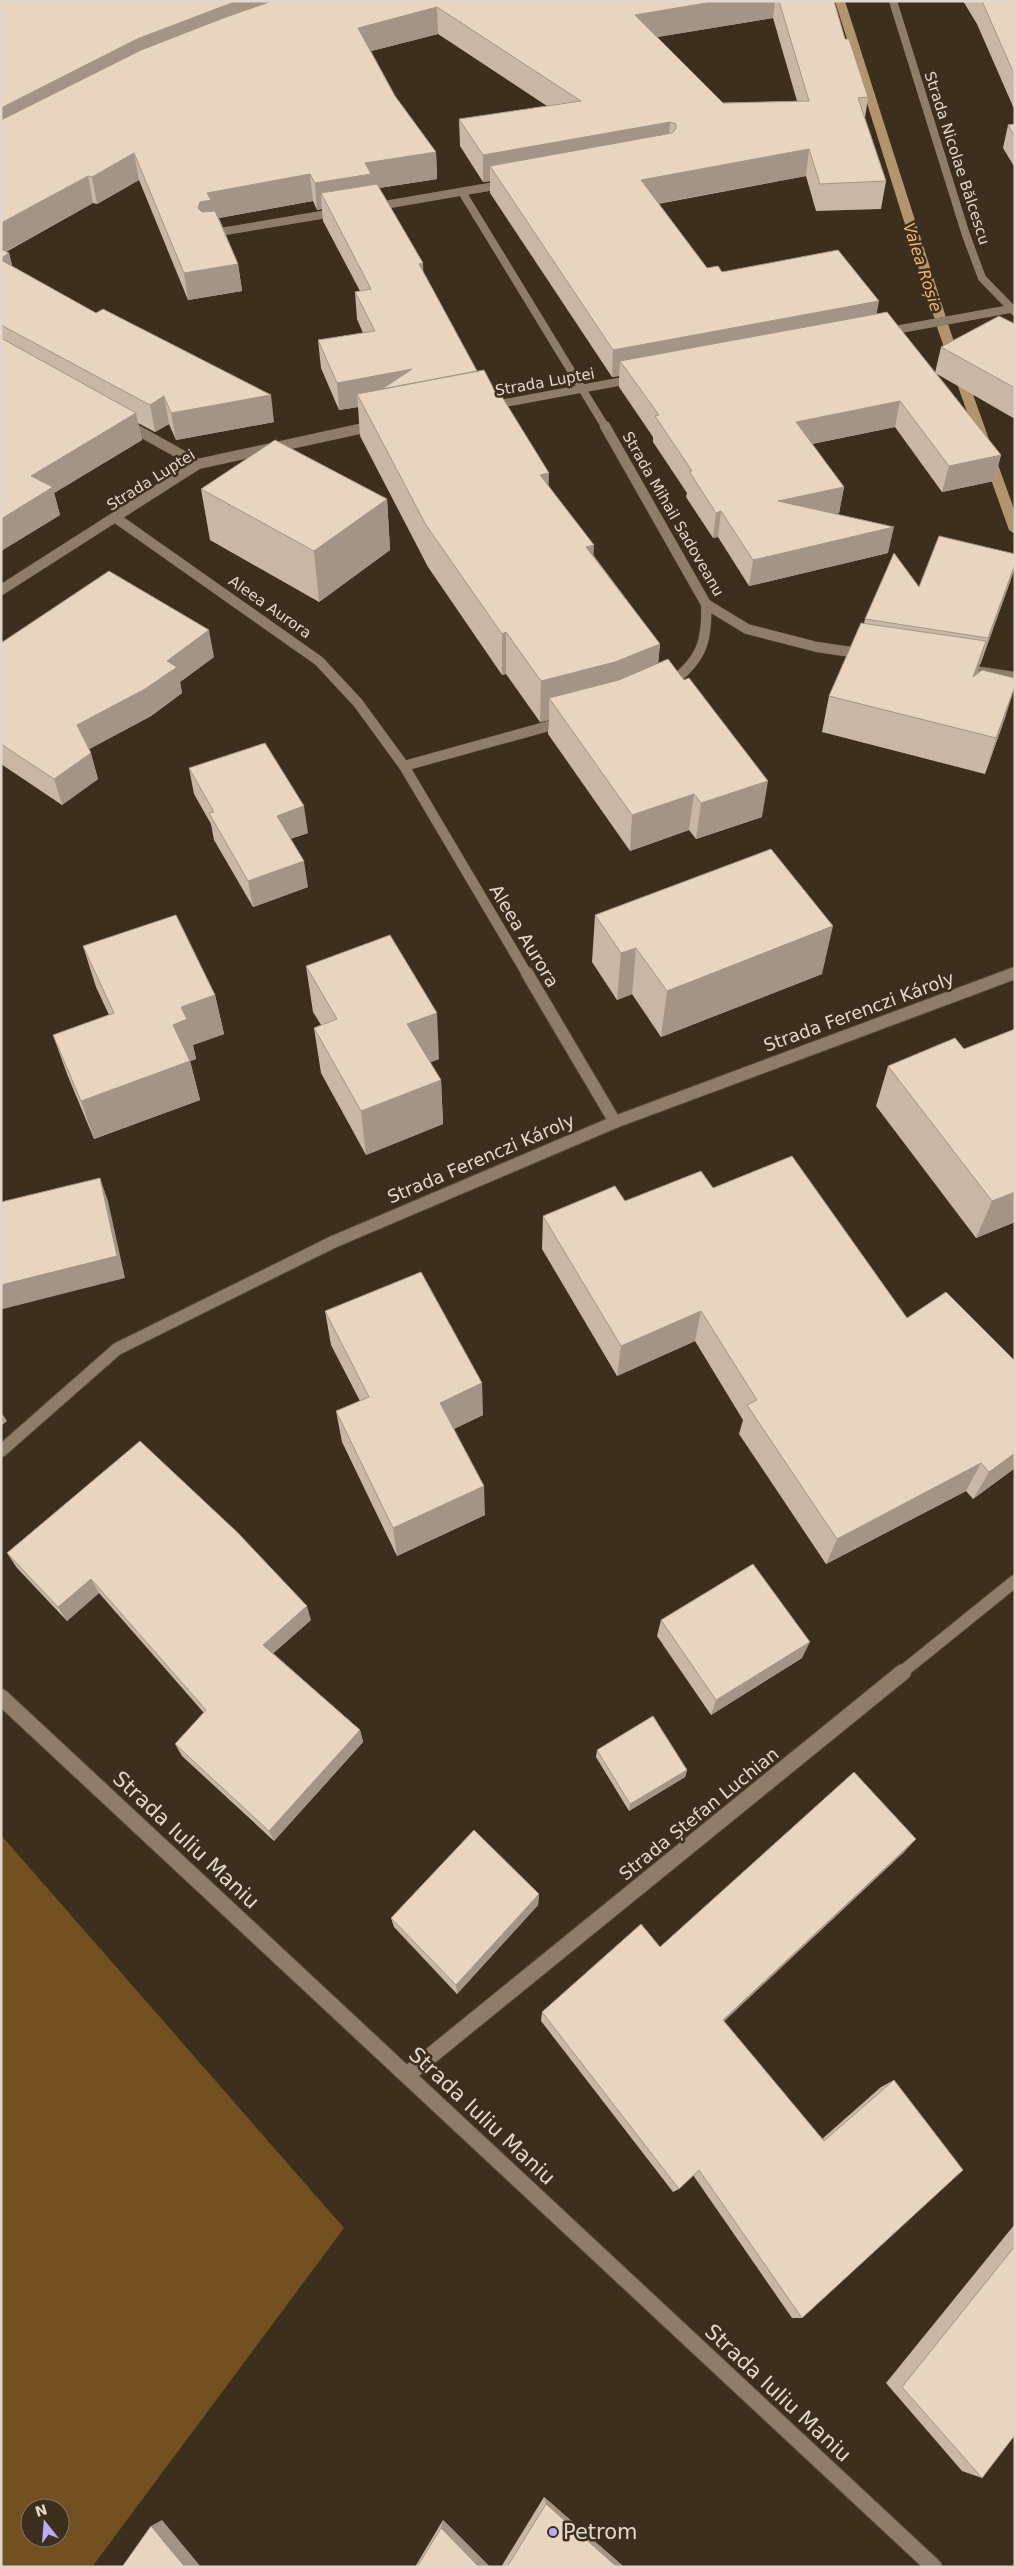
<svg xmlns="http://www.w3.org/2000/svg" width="1016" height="2568" viewBox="0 0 1016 2568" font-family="'DejaVu Sans',sans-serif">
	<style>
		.green { fill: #725020; fill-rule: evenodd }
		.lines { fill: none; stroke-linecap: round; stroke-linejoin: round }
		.stream { fill: #b2946d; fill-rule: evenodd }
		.minor-far3-casing { stroke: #594d3e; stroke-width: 8 }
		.minor-far2-casing { stroke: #594d3e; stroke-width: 11 }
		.minor-far1-casing { stroke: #594d3e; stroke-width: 14 }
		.minor-casing { stroke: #594d3e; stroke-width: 18 }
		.minor-far3 { stroke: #8e7e69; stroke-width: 8 }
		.minor-far2 { stroke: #8e7e69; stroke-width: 10 }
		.minor-far1 { stroke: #8e7e69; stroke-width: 12 }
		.minor { stroke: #8e7e69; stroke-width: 16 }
		.wall { fill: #c8b7a4; fill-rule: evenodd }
		.shaded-wall { fill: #a29586 }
		.building { fill: #e8d5bf; stroke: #a29586 }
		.poi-dot { fill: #b8abf7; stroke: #3d2f1d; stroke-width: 2 }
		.labels { text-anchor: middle; stroke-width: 5; stroke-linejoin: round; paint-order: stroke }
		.far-street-label { font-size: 15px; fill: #e1d8cd; stroke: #3d2f1d }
		.far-water-label { font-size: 16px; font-style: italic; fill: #f1b76c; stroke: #3d2f1d }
		.street-label { font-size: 18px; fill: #e1d8cd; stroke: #3d2f1d }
		.near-street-label { font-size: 21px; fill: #e1d8cd; stroke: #3d2f1d }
		.near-poi-label { font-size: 21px; fill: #e1d8cd; stroke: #3d2f1d; text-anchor: start }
	</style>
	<rect width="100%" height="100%" fill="#3d2f1d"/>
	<path class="green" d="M1,1835L344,2228L92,2567H1ZM30,2508H60V2538H30Z"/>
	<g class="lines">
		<polygon class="stream" points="835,1 845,1 951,333 1015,512 1015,534 1009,530 939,333"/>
		<g class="minor-far3-casing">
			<g id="minor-far3">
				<polyline points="893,1 966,235 982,278 1015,312"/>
				<polyline points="462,192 606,428"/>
				<polyline points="373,207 506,184"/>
				<polyline points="208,234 339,212"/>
				<polyline points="884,332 1010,309"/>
				<polyline points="489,406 634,379"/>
				<polyline points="126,424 132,428"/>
				<polyline points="367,428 375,426"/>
			</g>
		</g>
		<g class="minor-far2-casing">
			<g id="minor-far2">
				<polyline points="130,426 198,464"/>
				<polyline points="605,426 706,604 747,629 817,647 865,654"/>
				<polyline points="116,518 319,661 358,703 404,766 527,974"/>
				<polyline points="1,590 198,464 373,426"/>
				<polyline points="961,669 1015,677"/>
				<path d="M668,685C700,662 708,643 706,604"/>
				<polyline points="404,766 563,722"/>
				<polyline points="1012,974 1015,973"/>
			</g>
		</g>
		<g class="minor-far1-casing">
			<g id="minor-far1">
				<polyline points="527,973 615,1122"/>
				<polyline points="1,1451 117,1349 333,1242 615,1122 1015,973"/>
				<polyline points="901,1673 1015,1581"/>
			</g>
		</g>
		<g class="minor-casing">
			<g id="minor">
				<polyline points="1,1697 934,2567"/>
				<polyline points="407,2075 903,1672"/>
			</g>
		</g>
		<use href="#minor-far3" class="minor-far3"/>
		<use href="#minor-far2" class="minor-far2"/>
		<use href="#minor-far1" class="minor-far1"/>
		<use href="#minor" class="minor"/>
	</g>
	<g class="wall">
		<path d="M1,1H834L845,39L868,97L865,118L886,181L881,209L816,211L806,176L658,204L707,268L877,314L935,373L941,347L1015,324V419L937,374L1001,455L994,481L942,492L895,427L812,444L844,487L839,513L836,514L888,553L749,586L718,537L713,538L686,497L687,493L653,442V437L619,387V376L612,377L490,193V181L483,182L460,146L459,119L547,106L438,34L371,51L395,96L436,152L437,179L379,188L423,263V271L477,371L496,393L549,486L594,556L660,644L658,663L762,817L696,839L689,830L630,851L548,734L549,720L540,722L506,674L502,675L428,567L360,436L358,407L339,410L321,368L318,340L363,333L357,319L355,292L360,291L323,221L322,209L317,210L313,201L219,218L238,264L242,291L188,300L139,180L97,204L93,203L6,252L9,253L12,266L274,422L176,440L169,424L155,432L138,423L142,440L54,493L60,515L1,551ZM773,18L797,101L723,103L657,37Z"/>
		<polygon points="963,1 1015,1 1015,111 977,24"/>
		<polygon points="1015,124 1015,168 1003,148 1008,125"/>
		<polygon points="201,489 387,499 390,550 319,602 210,540"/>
		<polygon points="1015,554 1015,567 1010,582 980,665 979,665 977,674 1006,715 985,774 822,732 829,696 864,623 865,619 919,587"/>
		<polygon points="1,643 214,657 180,682 182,693 151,716 89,749 98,779 62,805 1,764"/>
		<polygon points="189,768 308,833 290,839 308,887 253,907 214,840 211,824 194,794"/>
		<polygon points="595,915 822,974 661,1037 632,994 617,1000 592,962"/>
		<polygon points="83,946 215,995 224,1034 193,1045 196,1059 190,1061 200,1100 94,1139 67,1074 53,1035 109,1015 96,987"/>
		<polygon points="306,966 439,1059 430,1062 441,1080 443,1124 366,1155 321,1073 314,1028 321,1025 313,1012"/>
		<polygon points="1015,1029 1015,1222 976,1238 876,1106 888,1066 964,1049"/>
		<polygon points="713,1188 907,1318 1015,1361 1015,1468 973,1499 966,1491 826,1564 739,1434 743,1420 695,1341 617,1376 542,1249 543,1216 625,1201"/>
		<polygon points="325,1311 483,1415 454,1429 485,1515 397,1556 342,1442 336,1411 360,1401 331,1345"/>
		<polygon points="7,1553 311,1620 273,1653 360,1730 363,1742 274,1841 182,1756 175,1744 204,1713 99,1593 67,1621 17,1568"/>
		<polygon points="661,1620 802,1658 711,1715 657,1636"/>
		<polygon points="597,1750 687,1770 685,1777 629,1811 596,1757"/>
		<polygon points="916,1839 903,1853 724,2021 822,2139 881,2087 894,2080 802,2318 792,2318 693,2175 679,2189 673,2192 541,2021 542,2012 660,1947"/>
		<polygon points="539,1894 538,1905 457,1994 394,1927 391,1918"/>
		<polygon points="1015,2224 1015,2435 982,2478 962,2471 886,2383"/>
		<polygon points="544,2497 624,2567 501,2567"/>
		<polygon points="443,2520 490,2567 415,2567"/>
	</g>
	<g class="shaded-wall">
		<polygon points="237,1 316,1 1,138 1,108 137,39"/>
		<polygon points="718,1 775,1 773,18 633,41 635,15"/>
		<polygon points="437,7 438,34 360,54 358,28"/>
		<polygon points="670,122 668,148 490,166 490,181 483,182 483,155"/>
		<polygon points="809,149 806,176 639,207 641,180"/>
		<polygon points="436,152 437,179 372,189 321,193 322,209 317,210 315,183 365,163"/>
		<polygon points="134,153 139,180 97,204 92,177"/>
		<polygon points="310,174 313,201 213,219 204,229 198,208 200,202 207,193"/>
		<polygon points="88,176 93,203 1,254 1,223"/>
		<polygon points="9,253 16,281 1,267 1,258"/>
		<polygon points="423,263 424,291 419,264"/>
		<polygon points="238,264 242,291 188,300 184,273"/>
		<polygon points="879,301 874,328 620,361 619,376 612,377 613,350"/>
		<polygon points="412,369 378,403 357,394 358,407 339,410 337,383"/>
		<polygon points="271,395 274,422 176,440 171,413"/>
		<polygon points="164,396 169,424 155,432 150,405"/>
		<polygon points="900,401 895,427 792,448 796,422"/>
		<polygon points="136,413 142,440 54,493 60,515 1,551 1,519 31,476"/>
		<polygon points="1001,455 994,481 942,492 949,466"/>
		<polygon points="549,473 548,515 540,475"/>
		<polygon points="844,487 839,513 774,527 778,501"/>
		<polygon points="387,499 390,550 319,602 314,551"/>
		<polygon points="721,511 718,537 713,538 716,513"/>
		<polygon points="894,527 888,553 749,586 753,560"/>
		<polygon points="594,545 592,586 586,547"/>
		<polygon points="1015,564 1010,582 980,665 988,638"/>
		<polygon points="209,630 214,657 180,682 182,693 151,716 84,752 77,725"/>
		<polygon points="506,632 506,674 502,675 502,634"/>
		<polygon points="986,641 976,678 973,677"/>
		<polygon points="660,644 656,685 549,698 549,720 540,722 541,681"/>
		<polygon points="1015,687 1006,715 985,774 996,738"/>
		<polygon points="91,753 98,779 62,805 54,779"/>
		<polygon points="768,781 762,817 696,839 701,803"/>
		<polygon points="694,794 689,830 630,851 632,815"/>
		<polygon points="304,806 308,833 281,842 277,816"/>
		<polygon points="304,861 308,887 253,907 248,881"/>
		<polygon points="833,926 822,974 661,1037 667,991"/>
		<polygon points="636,948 632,994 617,1000 621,953"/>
		<polygon points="215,995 224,1034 193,1045 196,1059 183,1064 173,1025 181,1007"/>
		<polygon points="437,1013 439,1059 411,1070 407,1024"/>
		<polygon points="190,1061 200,1100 94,1139 81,1101"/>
		<polygon points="441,1080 443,1124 366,1155 361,1111"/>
		<polygon points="100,1178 108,1201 125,1278 3,1309 1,1310 1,1285"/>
		<polygon points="1015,1192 1015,1222 976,1238 992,1201"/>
		<polygon points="701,1311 695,1341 617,1376 621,1346"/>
		<polygon points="482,1383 483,1415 442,1434 440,1403"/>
		<polygon points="1,1412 7,1421 1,1426"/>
		<polygon points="1015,1453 1015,1468 973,1499 989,1472"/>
		<polygon points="981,1463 966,1491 826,1564 837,1539"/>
		<polygon points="484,1486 485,1515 397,1556 393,1528"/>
		<polygon points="91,1579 99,1593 67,1621 58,1607"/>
		<polygon points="307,1606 311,1620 268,1658 263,1645"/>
		<polygon points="810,1642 802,1658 711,1715 716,1700"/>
		<polygon points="360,1730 363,1742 274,1841 269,1831"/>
		<polygon points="687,1770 685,1777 629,1811 630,1804"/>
		<polygon points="916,1839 903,1853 716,2029 723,2020"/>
		<polygon points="539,1894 538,1905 457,1994 456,1985"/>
		<polygon points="544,2497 624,2567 617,2567 546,2504"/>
		<polygon points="162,2520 201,2567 185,2567 151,2526"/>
		<polygon points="443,2520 490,2567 479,2567 441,2528"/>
	</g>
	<g class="building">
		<polygon points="1,1 237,1 137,39 1,108"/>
		<polygon points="272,1 718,1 635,15 723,103 809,101 779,1 834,1 845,39 849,39 868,97 858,98 886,181 820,184 809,149 641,180 707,268 718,266 722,272 838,250 879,301 613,350 490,166 672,133 676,129 676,124 670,122 483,155 459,119 581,101 437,7 358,28 395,96 436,152 365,163 371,174 315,183 310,174 207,193 211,200 200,202 198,208 202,212 215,211 238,264 184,273 134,153 92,177 88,176 1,223 1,120 141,50 226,17"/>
		<polygon points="982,1 1015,1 1015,76"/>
		<polygon points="1015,124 1015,136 1008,125"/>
		<polygon points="377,184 423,263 419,264 477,371 382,389 412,369 337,383 318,340 375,331 355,292 371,289 321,193"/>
		<polygon points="1,249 9,253 1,258"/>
		<polygon points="1,260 96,313 103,309 271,395 171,413 164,396 150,405 1,325"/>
		<polygon points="887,312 1001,455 949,466 900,401 796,422 844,487 778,501 894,527 753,560 721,511 716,513 689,471 692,471 655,416 659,415 620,361"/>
		<polygon points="999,316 1015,324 1015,388 941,347"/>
		<polygon points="1,338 136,413 31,476 53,487 1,519"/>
		<polygon points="484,370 496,393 499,392 549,473 540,475 594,545 586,547 660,644 615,662 541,681 506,632 502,634 426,525 357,394"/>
		<polygon points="275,440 387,499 314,551 201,489"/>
		<polygon points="939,536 1015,554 1015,564 988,638 865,619 894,553 919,587"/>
		<polygon points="109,571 209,630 167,661 177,667 145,689 77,725 91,753 54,779 1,744 1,643"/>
		<polygon points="861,623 986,641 973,677 982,670 1015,678 1015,686 996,738 829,696"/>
		<polygon points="668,659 684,680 689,678 768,781 701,803 694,794 632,815 549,698 619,680"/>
		<polygon points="265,743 304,806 277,816 304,861 248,881 209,813 214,812 189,768"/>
		<polygon points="771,849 833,926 667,991 636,948 621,953 595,915"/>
		<polygon points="176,915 215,995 181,1007 187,1019 173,1025 190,1061 81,1101 53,1035 114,1013 83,946"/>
		<polygon points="390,935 437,1013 407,1024 441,1080 361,1111 314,1028 337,1019 306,966"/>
		<polygon points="1015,1029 1015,1192 992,1201 888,1066 955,1038 964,1049"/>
		<polygon points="792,1156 907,1318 946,1292 1015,1361 1015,1453 989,1472 981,1463 837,1539 747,1405 757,1400 701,1311 621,1346 543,1216 615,1186 625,1201 701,1171 713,1188"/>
		<polygon points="100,1178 117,1256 1,1285 1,1202"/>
		<polygon points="421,1272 482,1383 440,1403 484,1486 393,1528 336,1411 369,1397 325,1311"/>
		<polygon points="140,1441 237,1532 307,1606 263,1645 360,1730 269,1831 175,1744 206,1710 91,1579 58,1607 7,1553"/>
		<polygon points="753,1564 810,1642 716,1700 661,1620"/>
		<polygon points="653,1716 687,1770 630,1804 597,1750"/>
		<polygon points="854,1772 916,1839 723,2020 824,2141 894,2080 963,2170 802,2318 699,2170 679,2189 542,2012 641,1924 660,1947"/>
		<polygon points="474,1830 539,1894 456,1985 391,1918"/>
		<polygon points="1015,2246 1015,2435 982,2478 902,2387"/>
		<polygon points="546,2504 617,2567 507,2567"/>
		<polygon points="151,2526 185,2567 122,2567"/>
		<polygon points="441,2528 479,2567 417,2567"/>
	</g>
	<circle class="poi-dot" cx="553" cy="2532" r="5"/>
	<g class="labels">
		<g class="far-street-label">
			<text transform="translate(957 158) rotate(72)" y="5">Strada Nicolae Bălcescu</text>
			<text transform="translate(545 382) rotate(-10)" y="5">Strada Luptei</text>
			<text transform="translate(151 480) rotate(-32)" y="5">Strada Luptei</text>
			<text transform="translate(673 514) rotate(60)" y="5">Strada Mihail Sadoveanu</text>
			<text transform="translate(270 607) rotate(35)" y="5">Aleea Aurora</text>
		</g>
		<g class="far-water-label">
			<text transform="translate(923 267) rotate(72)" y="6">Valea Roșie</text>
		</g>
		<g class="street-label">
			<text transform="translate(524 936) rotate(59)" y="6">Aleea Aurora</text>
			<text transform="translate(859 1012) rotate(-20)" y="6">Strada Ferenczi Károly</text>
			<text transform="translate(481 1159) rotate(-23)" y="6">Strada Ferenczi Károly</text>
			<text transform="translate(699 1814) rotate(-39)" y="6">Strada Ștefan Luchian</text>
		</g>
		<g class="near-street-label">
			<text transform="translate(186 1840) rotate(43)" y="7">Strada Iuliu Maniu</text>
			<text transform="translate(482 2116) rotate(43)" y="7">Strada Iuliu Maniu</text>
			<text transform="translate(778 2393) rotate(43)" y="7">Strada Iuliu Maniu</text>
		</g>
		<g class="near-poi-label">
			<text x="563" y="2539">Petrom</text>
		</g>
	</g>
	<rect width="1016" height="2568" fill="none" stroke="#e1d8cd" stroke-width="5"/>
	<g transform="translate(45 2523) rotate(343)"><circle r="24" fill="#3d2f1d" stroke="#7f7363"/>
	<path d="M0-4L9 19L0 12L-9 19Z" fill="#b8abf7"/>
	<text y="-8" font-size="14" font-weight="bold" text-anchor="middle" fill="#e1d8cd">N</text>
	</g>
</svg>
